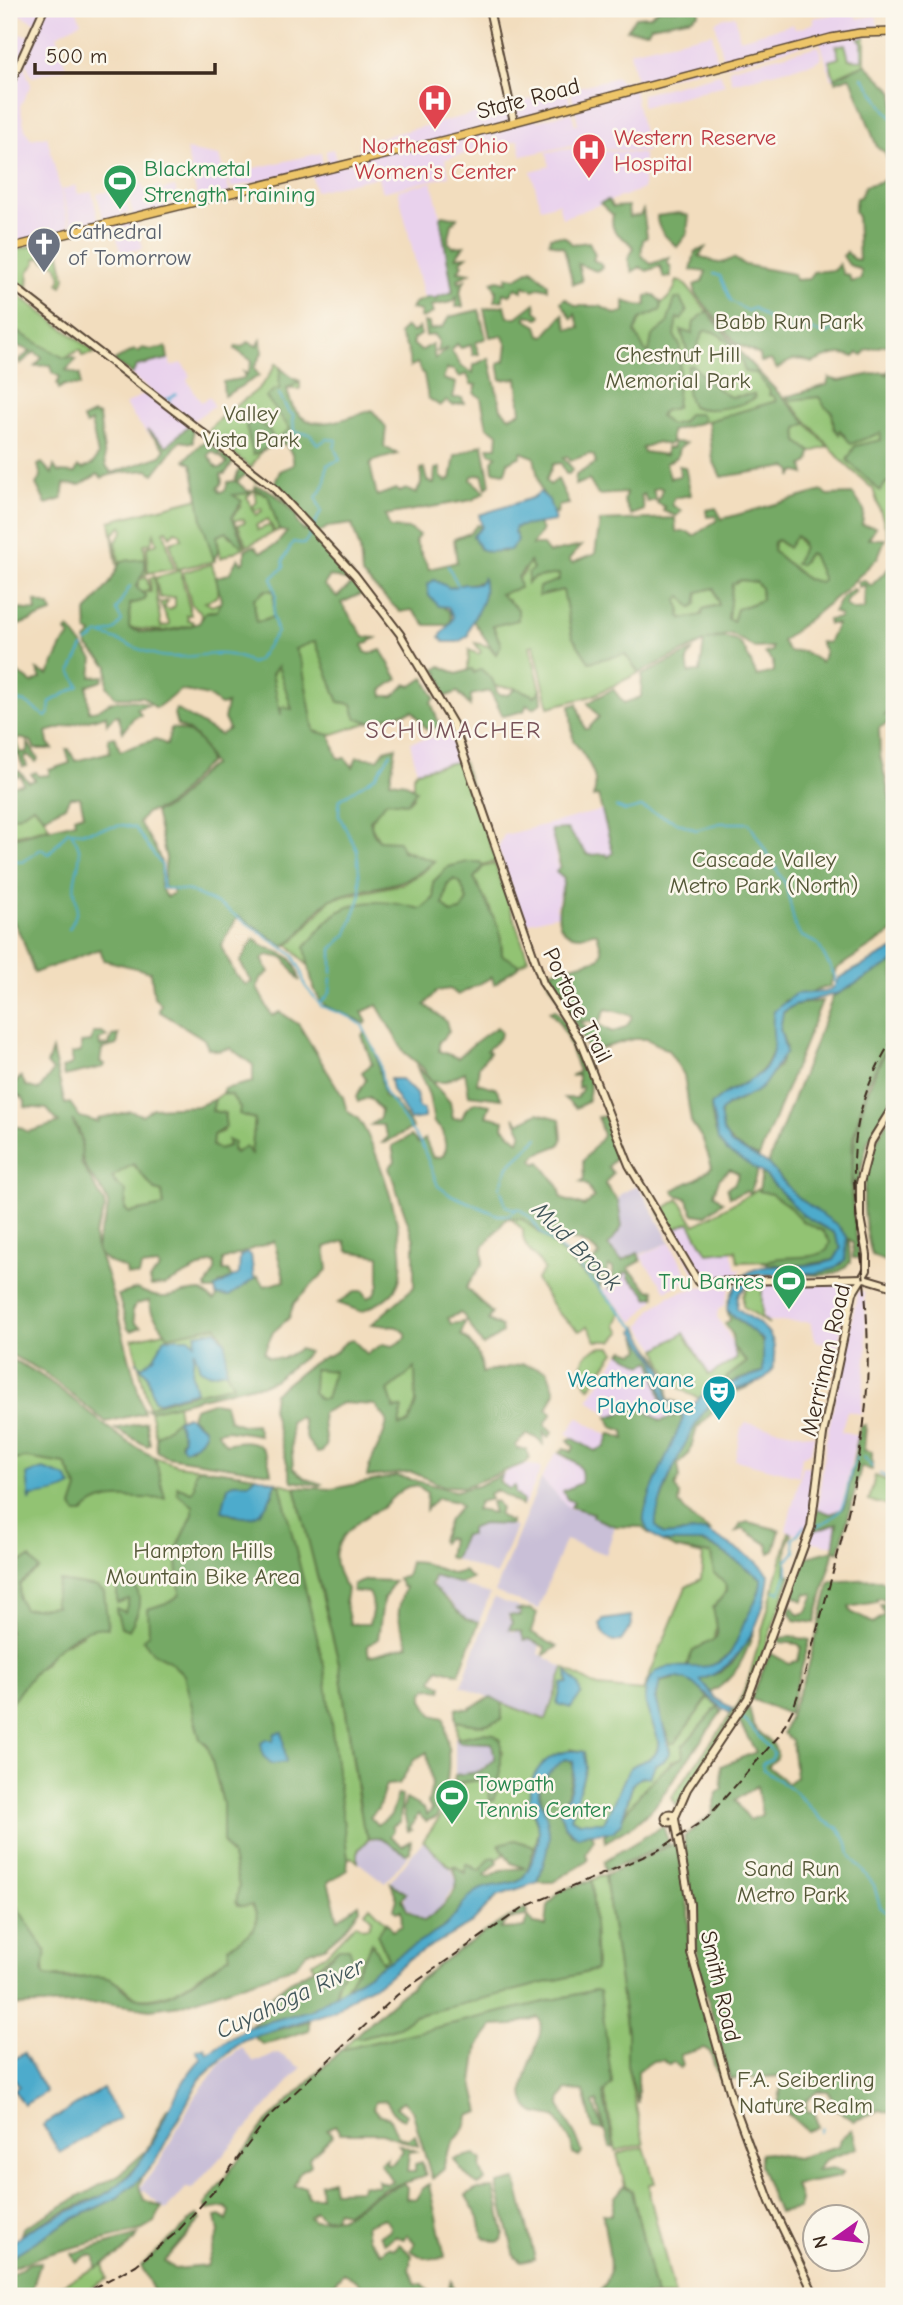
<svg xmlns="http://www.w3.org/2000/svg" width="903" height="2305" viewBox="0 0 903 2305" font-family="'Comic Neue',sans-serif">
	<style>
		.built { fill: #e9d2ed }
		.industrial { fill: #c9bfd7 }
		.green { fill: #92c373; stroke: #667648; stroke-width: 2 }
		.forest { fill: #75a965; stroke: #586a42; stroke-width: 2; fill-rule: evenodd }
		.water { fill: #4eabcc; stroke: #446a75; stroke-width: 2 }
		.lines { fill: none; stroke-linecap: round; stroke-linejoin: round }
		.stream { stroke: #4eabcc; stroke-width: 2 }
		.secondary-casing { stroke: #564536; stroke-width: 10 }
		.primary-casing { stroke: #564536; stroke-width: 10 }
		.secondary { stroke: #f8e8c3; stroke-width: 6 }
		.primary { stroke: #edc569; stroke-width: 7 }
		.rail { stroke: #3b2a1e; stroke-width: 2; stroke-dasharray: 10 5; stroke-linecap: butt }
		.labels { text-anchor: middle; stroke-width: 5; stroke-linejoin: round; paint-order: stroke }
		.street-label { font-size: 23px; fill: #3b2a1e; stroke: #fbf7ec }
		.health-label { font-size: 23px; fill: #be3a42; stroke: #fbf7ec; text-anchor: start }
		.leisure-label { font-size: 23px; fill: #27864d; stroke: #fbf7ec; text-anchor: start }
		.worship-label { font-size: 23px; fill: #5b616d; stroke: #fbf7ec; text-anchor: start }
		.park-label { font-size: 23px; fill: #555838; stroke: #fbf7ec }
		.culture-label { font-size: 23px; fill: #0d838f; stroke: #fbf7ec; text-anchor: end }
		.neighbourhood-label { font-size: 24px; letter-spacing: 2px; fill: #785259; stroke: #fbf7ec }
		.water-label { font-size: 24px; font-style: italic; fill: #42575b; stroke: #fbf7ec }
	</style>
	<rect width="100%" height="100%" fill="#fbf7ec"/>
	<filter id="ink" filterUnits="userSpaceOnUse"><feTurbulence type="fractalNoise" baseFrequency=".0143" numOctaves="2"/><feDisplacementMap in="SourceGraphic" scale="14" xChannelSelector="R" yChannelSelector="G"/><feConvolveMatrix kernelMatrix="1 2 1 2 8 2 1 2 1" color-interpolation-filters="sRGB"/></filter>
	<filter id="wash" filterUnits="userSpaceOnUse"><feTurbulence type="fractalNoise" baseFrequency=".00686" numOctaves="4" result="noise"/><feDisplacementMap in="SourceGraphic" scale="28" xChannelSelector="R" yChannelSelector="G"/><feGaussianBlur stdDeviation="1.57" result="paint"/><feColorMatrix in="noise" values="0 0 0 0 0 0 0 0 0 0 0 0 0 0 0 0 0 1.4 0 .05"/><feComposite in="paint" operator="in"/></filter>
	<g filter="url(#wash)">
		<rect width="100%" height="100%" fill="#f2ddbe"/>
		<g class="built">
			<polygon points="9,9 76,9 81,22 57,35 66,68 32,77 23,57 9,85 9,33 32,36 38,24"/>
			<polygon points="854,11 857,19 876,15 879,31 865,33 865,64 835,80 831,79 820,41 725,66 715,22 723,18 735,16 740,39 793,24 795,29 801,28 814,23 813,18"/>
			<polygon points="712,33 718,64 661,80 636,83 630,51"/>
			<polygon points="819,46 822,58 813,63 732,83 729,70 731,68"/>
			<polygon points="24,65 31,85 20,106 25,129 31,139 47,136 71,233 9,248 9,95"/>
			<polygon points="720,74 725,85 642,107 642,94"/>
			<polygon points="617,77 620,82 632,80 647,152 568,146 522,156 518,140 445,159 449,176 382,192 378,177 315,191 311,173 328,169 326,151 333,149 338,166 361,160 358,143 567,90 570,103 536,112 537,121 572,112 575,125 578,124 570,89"/>
			<polygon points="577,148 644,154 643,189 562,218 558,203 541,208 531,171 550,166 546,152"/>
			<polygon points="186,150 219,156 230,193 198,201"/>
			<polygon points="321,153 323,167 231,188 228,174"/>
			<polygon points="432,182 459,294 425,302 398,190"/>
			<polygon points="142,183 144,190 160,186 163,198 162,190 175,187 179,203 165,204 166,209 134,217 126,187"/>
			<polygon points="76,185 78,194 92,192 99,222 73,230 61,190"/>
			<polygon points="110,191 113,201 125,198 129,213 104,221 97,194"/>
			<polygon points="136,220 143,248 121,254 114,225"/>
			<polygon points="169,357 171,366 182,363 190,376 187,380 201,402 210,397 214,406 191,422 129,374 134,366"/>
			<polygon points="147,392 189,425 169,451 146,432 125,405"/>
			<polygon points="451,733 463,762 417,771 410,742"/>
			<polygon points="603,810 613,853 608,858 603,853 588,855 567,829 551,830 559,874 564,879 556,907 558,915 522,924 498,848 504,835"/>
			<polygon points="689,1222 731,1250 736,1269 741,1269 737,1277 705,1278 694,1272 671,1231"/>
			<polygon points="670,1242 690,1279 666,1291 640,1256"/>
			<polygon points="625,1267 655,1299 634,1322 604,1291"/>
			<polygon points="795,1283 848,1283 851,1286 837,1348 816,1341 810,1322 764,1321 762,1285"/>
			<polygon points="730,1286 725,1305 718,1310 717,1317 728,1334 738,1359 709,1376 684,1334 657,1349 640,1326 651,1310 669,1296 695,1288"/>
			<polygon points="864,1291 867,1349 861,1414 847,1411 841,1431 857,1435 833,1545 828,1545 809,1541 816,1521 826,1440 856,1299 858,1292"/>
			<polygon points="620,1352 653,1359 664,1404 678,1415 661,1423 626,1405 626,1412 611,1416 588,1400"/>
			<polygon points="578,1417 608,1436 603,1450 595,1451 567,1434"/>
			<polygon points="746,1423 815,1436 811,1451 802,1456 799,1476 735,1460 741,1428"/>
			<polygon points="556,1453 579,1465 583,1473 581,1483 563,1491 574,1503 569,1508 541,1479"/>
			<polygon points="528,1465 539,1466 541,1470 524,1506 515,1493 516,1488 510,1490 499,1478 510,1470"/>
			<polygon points="803,1466 817,1467 808,1529 792,1534 786,1529"/>
		</g>
		<g class="industrial">
			<polygon points="638,1185 670,1242 622,1262 608,1246 620,1220 618,1201 621,1194"/>
			<polygon points="541,1479 569,1508 593,1513 615,1526 606,1554 565,1540 538,1609 495,1592"/>
			<polygon points="495,1524 516,1527 496,1575 454,1559 456,1548 470,1529 475,1525"/>
			<polygon points="434,1576 490,1594 479,1622 466,1619 447,1598 433,1591"/>
			<polygon points="494,1598 522,1609 518,1609 521,1616 508,1617 512,1623 512,1632 521,1632 540,1645 538,1653 564,1668 546,1720 461,1686"/>
			<polygon points="455,1736 459,1742 492,1743 495,1759 475,1774 455,1775"/>
			<polygon points="378,1837 403,1852 410,1852 385,1883 358,1862 358,1850 365,1841"/>
			<polygon points="423,1841 451,1868 457,1883 438,1911 421,1921 404,1905 405,1893 390,1882"/>
			<polygon points="242,2048 254,2062 278,2053 301,2068 192,2189 186,2188 166,2210 140,2188 159,2163 194,2098 222,2062"/>
		</g>
		<g class="green">
			<polygon points="865,37 865,64 834,78 829,61 839,58 836,46 845,44 849,59 862,60 862,42 859,39"/>
			<polygon points="57,240 65,278 62,286 59,284 61,276 56,265 43,260 43,257 35,259 36,263 29,271 28,287 9,280 9,251"/>
			<path d="M677,281L684,283L745,358L785,400L634,441L632,314C653,308 671,305 677,281Z"/>
			<polygon points="9,288 96,353 82,356 80,350 64,358 18,332 15,335 9,331"/>
			<path d="M276,363L288,376L300,381V389H286L285,397L303,429L280,436L278,441L283,444L262,450L251,468L208,432C230,399 257,404 276,363Z"/>
			<polygon points="894,370 894,533 889,538 873,489 844,463 785,397"/>
			<polygon points="807,423 828,447 811,452 798,442 797,428"/>
			<polygon points="254,490 247,497 256,515 262,511 261,508 255,511 253,506 257,502 255,491 268,495 279,530 275,532 268,519 256,525 258,530 270,525 273,533 247,546 238,525 245,522 244,519 235,520 245,547 221,558 217,536 227,532 230,537 243,543 232,517 241,506 232,494"/>
			<polygon points="199,498 215,561 177,569 170,542 182,539 180,533 175,531 170,536 167,530 164,531 174,569 148,573 147,547 157,543 154,533 151,543 144,544 147,574 141,577 145,569 119,563 116,542 123,531 122,526 113,534 117,566 110,521"/>
			<polygon points="796,536 803,547 799,558 804,561 809,553 816,558 823,580 820,582 806,579 773,551 774,542 778,540 784,546"/>
			<polygon points="530,562 533,569 527,584 533,578 559,573 560,580 538,596 563,589 572,636 625,654 639,673 592,696 549,707 534,645 530,646 541,690 535,696 516,688 495,686 488,675 468,670 469,650 478,654 481,652 475,643 488,646 496,654 500,642 493,626 518,619 508,600 499,596 525,572 526,563"/>
			<polygon points="212,564 219,589 216,597 205,602 212,606 219,603 218,611 209,611 202,621 200,611 191,604 183,572"/>
			<polygon points="180,570 191,615 187,615 188,621 192,621 194,625 164,631 129,628 130,604 145,600 146,596 137,590 139,579 147,578 149,589 144,592 151,592 150,578 154,576 161,627 170,625 160,603 168,601 164,608 170,610 175,606 175,597 160,598 155,578"/>
			<polygon points="741,580 756,582 761,588 762,600 737,609 733,622 728,619 732,584"/>
			<path d="M714,588L719,605L703,609L702,615C694,618 685,620 679,616L677,601L681,596L692,607L698,591Z"/>
			<polygon points="266,590 274,591 274,616 256,622 254,599"/>
			<polygon points="315,641 339,702 352,704 356,718 370,722 330,735 314,731 302,664 295,649"/>
			<polygon points="279,666 292,709 291,711 285,706 287,716 280,716 272,671"/>
			<path d="M459,761L463,762L496,861L482,865L480,862C459,863 448,868 433,882L434,898L421,910C357,897 349,899 306,947L311,969L288,944L294,941L331,899L402,884L421,874L434,862L379,840L371,825L374,813L387,801L407,803L413,797V776L417,771Z"/>
			<polygon points="33,806 44,817 49,827 9,837 9,818 19,815"/>
			<polygon points="495,864 528,959 520,965 502,955 501,939 490,909 474,878 483,867"/>
			<polygon points="456,879 464,889 467,900 461,911 451,913 443,904 449,882"/>
			<polygon points="223,1093 231,1095 247,1117 255,1119 251,1156 240,1149 235,1153 228,1141 229,1146 218,1149 212,1146 213,1135 224,1131 225,1113 212,1111 215,1099"/>
			<polygon points="133,1164 155,1190 162,1191 164,1206 129,1213 125,1209 126,1195 111,1177"/>
			<polygon points="769,1183 838,1245 824,1260 738,1262 736,1250 707,1253 689,1222 671,1231 659,1212 679,1199 695,1225"/>
			<path d="M510,1217L522,1219L542,1233L621,1311L616,1326L621,1332L613,1341H596L588,1326L579,1331L557,1312L536,1280L544,1270C537,1254 522,1251 523,1230Z"/>
			<polygon points="750,1285 762,1285 762,1317 769,1324 743,1306 743,1296"/>
			<polygon points="221,1320 246,1382 149,1408 132,1339"/>
			<path d="M684,1333L709,1375L737,1359L733,1347L747,1362L727,1377L725,1384L699,1398C672,1389 667,1375 657,1349Z"/>
			<path d="M603,1347H611L615,1352L589,1388C575,1372 581,1350 603,1347Z"/>
			<polygon points="318,1368 334,1371 326,1399 319,1399 313,1392 311,1371"/>
			<polygon points="415,1368 416,1403 409,1423 399,1426 402,1408 394,1409 388,1390"/>
			<polygon points="177,1403 179,1417 168,1431 156,1437 150,1411"/>
			<path d="M9,1448L143,1453L177,1465L243,1474L295,1487L339,1663L359,1805L369,1838L358,1850V1862L352,1857L348,1859L339,1802L224,1716L194,1718L200,1739L208,1746L223,1803V1841L232,1857L239,1886L237,1905H252C266,1927 246,1938 228,1947L231,1955C201,1973 175,2001 138,1998C130,1994 126,1987 119,1984C97,1974 69,1979 45,1976L44,1965L17,1907L9,1902V1706L29,1675L44,1664L54,1650L83,1634L9,1656Z"/>
			<polygon points="875,1476 894,1483 894,1507 869,1501"/>
			<polygon points="789,1532 792,1534 787,1544 785,1574 791,1575 748,1693 676,1806 672,1797 739,1703 749,1678"/>
			<path d="M682,1550L711,1554L713,1568L725,1582L727,1591L713,1608L718,1621L713,1643L696,1648L686,1668L658,1670C630,1710 670,1731 654,1756L630,1769L604,1823L580,1822L571,1818L586,1767L584,1752L571,1749L530,1803L539,1830L535,1847C521,1843 514,1840 499,1845L505,1854L480,1871L468,1864L465,1873L455,1866L451,1868L423,1841L450,1803L455,1784L479,1780L489,1787L490,1799L494,1800L502,1751L498,1737L483,1733L457,1738L456,1721C473,1725 487,1728 502,1718V1703L546,1720L564,1668L598,1687L643,1691L686,1587L701,1579L703,1555Z"/>
			<polygon points="708,1698 719,1707 689,1739 684,1757 672,1761 624,1816 633,1783 670,1753 670,1743 675,1743"/>
			<polygon points="605,1875 627,2032 627,2065 644,2144 616,2151 604,2090 612,2082 595,1990 341,2050 355,2036 359,2038 399,2027 414,2016 596,1970 592,1880"/>
			<polygon points="370,1906 386,1922 377,1934 388,1958 382,1962 372,1944 346,1988 335,1996 338,1982 352,1956 339,1948 314,1969 311,1963 326,1954 356,1923 363,1928 368,1927 372,1919 365,1912"/>
			<polygon points="644,2147 655,2183 649,2184 650,2197 675,2296 656,2296 632,2191 625,2186 617,2154"/>
			<polygon points="103,2264 107,2279 76,2296 36,2296 34,2292 39,2293 39,2289 55,2288"/>
		</g>
		<g class="forest">
			<polygon points="659,9 699,9 699,13 692,18 651,26 648,31 627,30 635,17 650,16"/>
			<path d="M865,64L894,92V343L866,350L863,355L858,353L854,357C838,350 827,357 812,363C797,355 787,362 777,369L771,360L761,362L760,355L737,344L696,294L694,285L702,282L706,272L691,270L695,252L705,248L699,256C717,261 715,268 733,258L745,265L794,274L795,280L809,279L813,272L834,270L839,264L843,274L849,275L851,282L861,279V270L849,265L843,256L847,252L853,259L859,260L857,215L854,211L856,198L860,197L865,186L883,181L890,173L886,153L877,147L852,80L849,77L836,82L834,78Z"/>
			<path d="M608,200L613,207L628,206L629,217L640,215L643,210L647,237L643,240L641,255L651,264L670,257L667,263L671,267V277L664,278L660,266L647,271L640,267L632,272L628,259L634,248C626,235 608,237 613,215L600,203Z"/>
			<path d="M679,213L689,216L687,234L677,247C668,239 656,229 657,216Z"/>
			<polygon points="443,215 457,218 452,224 448,242 453,247 464,246 456,257 467,256 460,262 463,264 458,271 470,273 458,279 459,283 465,280 460,291 463,307 456,307 457,297 452,302 431,306 433,313 423,318 420,317 421,311 411,309 414,303 430,297 437,300 437,297 453,292 440,217"/>
			<polygon points="557,236 565,237 572,244 589,242 595,254 593,260 601,264 602,268 596,271 578,264 582,281 573,284 564,248 549,242 550,237"/>
			<polygon points="532,269 548,284 548,289 540,287 533,290 524,286 522,291 516,288 510,295 503,293 503,300 495,301 496,291 492,282 498,280 506,282 507,277 516,278"/>
			<polygon points="654,295 661,302 661,310 640,319 635,332 645,351 649,352 652,336 667,324 675,299 680,298 687,312 681,320 677,318 674,335 680,346 680,362 676,408 663,411 660,416 670,425 682,422 688,414 700,414 703,418 702,422 671,431 671,443 667,445 657,442 642,448 644,452 666,455 666,448 673,448 673,442 686,443 679,448 677,457 666,463 670,478 680,476 679,466 685,467 691,495 674,498 672,505 682,511 676,516 663,511 665,507 657,503 663,489 659,487 653,490 656,500 647,502 644,494 641,495 644,510 631,515 624,501 626,493 598,495 589,480 575,485 576,475 596,463 594,456 589,454 570,461 568,457 563,458 573,469 569,474 566,474 561,463 553,464 546,481 550,485 558,479 569,504 558,506 557,514 553,512 540,488 534,457 521,452 521,456 508,462 505,473 493,471 492,461 496,456 490,453 488,447 497,447 498,433 487,427 481,398 474,393 477,385 471,384 467,374 459,377 454,370 447,369 443,379 456,383 453,398 462,398 464,403 453,405 446,401 440,406 428,398 424,375 417,363 410,367 408,350 399,334 406,327 413,333 419,327 421,335 413,339 413,344 421,351 432,344 435,359 448,348 437,352 439,342 434,335 426,336 424,322 429,323 430,330 443,327 449,317 479,310 486,338 475,343 479,354 473,355 471,345 461,348 457,344 451,350 461,366 473,373 474,365 489,358 501,409 509,417 521,412 517,378 501,380 498,363 505,361 507,345 502,335 490,337 484,309 505,305 508,317 517,317 535,303 536,311 541,315 539,318 527,315 525,319 537,326 540,335 545,336 563,314 568,329 580,328 575,314 572,319 561,302 565,298 576,306 600,306 615,314 624,312 624,301 640,306 646,305 646,296"/>
			<path d="M707,311L745,358L807,423L797,428L798,442L811,452L809,462L803,465L805,474L795,471L792,477V470L787,467L721,477L713,460L708,421L776,401L774,396L769,395L770,391L756,373L744,372C744,356 720,328 704,331L692,356L689,357L681,330L692,334L694,322Z"/>
			<polygon points="18,332 64,358 73,357 76,360 66,370 80,375 80,386 64,385 59,389 57,384 60,377 53,373 51,365 35,366 42,358 35,352 20,364 19,360 31,351 12,344"/>
			<polygon points="261,340 262,353 254,368 259,376 224,396 223,382 245,378 243,372 247,374 252,361 235,349 236,346 242,347 248,342 257,346"/>
			<polygon points="166,347 168,359 137,366 132,374 114,361 134,350 139,352 142,348 152,350"/>
			<path d="M692,365L711,384L730,397L754,394L756,397C743,407 707,413 692,406C686,394 685,380 688,366Z"/>
			<polygon points="891,366 894,372 894,481 886,483 880,491 847,460 855,446 881,440 880,433 851,444 840,430 839,434 834,428 832,411 825,407 819,397 791,400 787,397 827,385 829,378 839,381 882,372 888,375"/>
			<path d="M280,368L299,383L287,388C295,439 337,422 372,410L386,427L384,447L398,454L373,461L370,465L377,496L396,489L400,492L406,489L416,494L421,484V469L424,468L427,481L434,484L435,469L440,468L441,477L446,481L451,479L455,456L483,444L490,485L486,488L482,474L472,476L471,480L485,492L472,500L385,515L390,528L410,529L419,535L415,541L429,569L457,562L454,539L470,533L477,525L482,526L473,536L480,549L504,552L518,540L514,532L516,527L537,522L542,530L532,545H543L549,553L581,546L569,560L572,563L595,554L600,521L675,518L676,532H688L694,536L717,520L716,516L707,517L706,510L716,508L722,519L822,491L827,495L853,494L864,510L862,525L876,527L868,539H885L878,557L845,590L782,641L789,652L803,651L821,662L825,652L820,642L828,643L837,624H829L828,620L840,618V615L833,612L842,597L853,589L856,591L847,599L845,605L854,610L864,609L865,585L858,587V582L864,580L871,586L894,563V603L888,605L894,611V704L885,715L894,713V719L879,728L880,755L894,816V931L836,969L830,986L784,1001C777,1027 777,1064 752,1079C737,1088 722,1092 711,1106C714,1148 727,1148 758,1169L750,1194L746,1191L730,1197L727,1188L734,1184L739,1174L730,1169L719,1179L714,1194L723,1202L705,1216L694,1214L686,1198L675,1194L673,1190L698,1178L712,1167L703,1140L691,1122L684,1075L668,1050L647,1039H633L589,1052L581,1035L599,1025L612,1032C623,1030 630,1026 632,1015L606,1009L599,1023L579,1021L587,1029H578L543,973L599,959L602,951L597,933C591,932 587,935 581,936C545,936 562,895 564,879L556,872L560,866L551,830L567,829L588,855L606,854L608,857L613,853L598,796L593,797C602,777 584,755 573,740L570,706L577,704L585,729H588L599,717L588,703L613,689L624,703L641,697L642,675L692,651L687,660L689,673L700,672L704,642L639,673L625,654L589,662L572,636L563,590L538,596L539,587L559,580V574L533,578L527,584L529,572L533,569L530,562L518,577L520,588L500,594L518,609V620L493,626L501,645L496,654L472,619L475,618L480,582L448,588L429,583V596L450,612L451,621L447,625H426L412,610L400,612L362,575L360,550L352,524L328,527L317,534L273,487L280,471L293,465C295,451 284,446 280,436L290,429L266,397L275,389L279,390ZM796,536C810,545 798,555 795,564L800,565L809,553L812,554L823,580L820,582L806,579L773,551L774,542L778,540L788,548ZM741,580L756,582L761,588L762,600L737,609L733,622L728,619L732,584ZM714,588L719,605L703,609L702,615L683,619L679,616L681,610L677,601L681,596L692,608L696,604L698,592ZM731,634L755,648L772,647V651L765,653L773,662L774,672L757,676C743,649 745,631 707,640Z"/>
			<path d="M93,414L99,416L106,466L112,473L161,456L165,449L147,430L167,446L188,426L193,429V443L180,441L154,474L147,470C133,472 114,472 102,478L98,474L80,485L64,484L62,499L46,504L36,484L41,477L38,465L42,463L52,474L54,466L58,472L75,473L78,467L83,469L93,464L98,455L91,422L86,425L83,419Z"/>
			<polygon points="253,419 269,430 276,444 253,455 246,426"/>
			<polygon points="207,442 221,452 219,456 212,451 208,455 217,468 222,468 227,463 221,457 224,454 234,461 225,474 221,474 222,483 218,488 220,492 225,491 228,482 235,481 240,467 260,480 256,482 246,474 237,482 250,493 233,495 242,501 232,517 243,543 241,546 227,532 217,536 218,552 214,560 203,525 192,464 185,460 202,443"/>
			<path d="M255,486C274,488 284,503 297,517L296,521L304,531L308,528L353,576L348,581L330,576L324,585L337,597L356,580L365,592L341,603L364,637L376,638L363,645L365,652L370,654L381,650L398,679L382,690L383,696H394L406,684L412,686L424,678L435,698L431,702L440,726L427,730L413,711L370,722L356,718L352,704L339,702L315,641L295,649L302,664L314,731L330,735L338,758H345L353,767L357,757L378,759L385,750L396,747L390,781L406,783L416,790L407,803L387,801L370,820L373,833L379,840L399,841L402,851L434,861C402,892 372,883 334,898C313,906 304,937 284,946L238,916L221,946L235,974L246,985L252,982L240,962L254,938C273,959 293,943 300,981L284,958L267,955L262,959L269,972L260,979L257,988L272,1016L280,1012L299,1025L343,1097L347,1111C351,1114 356,1116 359,1120C379,1149 414,1254 397,1286C391,1298 374,1305 362,1312L338,1303L356,1291H363L368,1298L375,1294L379,1284V1256L348,1251L345,1241L325,1247L328,1269L294,1303L289,1318L273,1332L264,1352L268,1357L282,1359L300,1349L308,1352L303,1358L274,1380L263,1385L249,1386L150,1411L146,1409C177,1394 202,1394 233,1385L226,1371V1344L217,1326L168,1336L152,1313L149,1301L137,1304L132,1310L135,1323L141,1327L132,1331L128,1329L118,1295L137,1289C171,1306 171,1291 202,1291L214,1301L218,1295L229,1296L257,1277L265,1286L285,1281L274,1241L223,1260V1271H228L232,1278L220,1283L214,1290H207L206,1286L215,1271V1263L211,1262L165,1285L151,1286L149,1280L160,1268L158,1265L141,1267L139,1276L127,1275L126,1269C119,1265 111,1264 106,1260C83,1245 111,1221 108,1204C104,1187 87,1177 83,1161C78,1143 87,1138 72,1120L82,1140L81,1163L104,1202L105,1209L94,1235L95,1245L108,1278L144,1413L106,1422L42,1371L9,1354V1126L19,1127L28,1132L59,1123L47,1109L25,1107V1101L10,1088L21,1077L26,1086L39,1090L53,1071L47,1064L52,1050L65,1104L70,1103L80,1117L98,1122V1119L130,1111L142,1115L153,1108L198,1106L215,1099L212,1111L224,1113L226,1127L213,1135L212,1146L218,1149L229,1146L228,1140L234,1143L232,1150L235,1153L246,1146L251,1155L255,1119L239,1114L240,1107L231,1095L223,1093V1089L253,1082V1065L230,1048L218,1051L208,1048L204,1039L159,1011L161,1004L154,997L151,972L104,960L100,949L34,973L23,940L9,913V839L75,822L74,817L84,814L80,797H70L65,806L44,817L33,806L20,815L9,818V786L23,784L21,776L9,777L10,774L19,771L29,782L35,780L31,774L36,772L38,776L49,775V770L70,763L66,749H69L75,761L110,752L108,738L115,737L120,751L156,739L167,745L171,728C193,730 205,742 209,763C184,780 181,808 147,812L139,823C146,834 156,846 160,859C166,872 154,885 167,897L173,893V889H165L163,886L166,858L155,812C184,806 189,777 213,765C200,744 202,736 177,725L174,714L176,709L220,735L229,729L224,719L227,704L220,705L208,696L181,690L156,708L143,697H115L107,686L108,666L87,646L86,640L92,634L87,631L86,612L110,583L121,561L145,559V569L136,587L146,596L144,600L130,604L129,628C149,637 179,630 199,623L206,612L217,611L221,601L216,577L229,574L238,558L241,563L245,561V550L254,546L261,552L276,545L287,532L279,530L268,495L255,489ZM266,590L274,591L273,617L256,622L254,599ZM278,666L292,709L281,707V716L272,674ZM133,1164L155,1190L162,1192L164,1206L129,1213L125,1209L126,1191L115,1183L112,1177Z"/>
			<polygon points="9,590 11,608 36,611 35,601 50,606 52,613 16,626 9,620"/>
			<path d="M69,628L93,659L91,677L104,676L102,681L87,686L89,711C102,712 105,702 115,701C123,700 141,699 148,705L137,708L141,715L134,717L123,732L118,715L114,716L107,724L106,715L46,732L48,743L53,749H35L31,741L19,738L16,740L21,753L28,751V743L38,759L36,762L28,755L24,758L27,766L23,767L18,754L11,758L13,746L9,741V666L32,683L41,678L37,670L48,675L64,642L70,637L66,631Z"/>
			<polygon points="441,666 457,674 472,669 474,673 481,669 492,679 498,694 509,695 516,688 535,696 541,690 542,703 533,708 527,704 524,711 503,716 490,691 471,695 470,706 458,692 444,697 442,681 438,679 439,673 434,671"/>
			<path d="M467,862H480L483,867L474,878L500,930L502,955L520,965C513,972 503,974 497,983L494,984L492,977L458,995L450,989L437,991L425,1005L446,1021L449,1032L439,1042V1051L458,1058C470,1046 481,1037 497,1027L501,1032L500,1038L487,1050L490,1052L479,1066L477,1083L496,1088L502,1099L469,1095L465,1072L444,1082H432L422,1067L404,1052L377,1005L362,1012L367,1022L365,1024C354,1016 342,1014 329,1008C312,1001 309,965 305,947C315,936 327,918 340,911C366,897 395,902 421,909L434,898L433,882L448,867ZM454,879L461,884L467,900L461,911L451,913L443,904L447,885Z"/>
			<path d="M894,962V1034L868,1082L853,1138L851,1191L859,1258H853V1242L849,1239L850,1262C837,1281 810,1274 789,1274L817,1273L841,1264L842,1230L796,1196L768,1164L833,997Z"/>
			<path d="M822,1001L759,1157C738,1149 714,1136 722,1109L755,1092L779,1066L786,1047L780,1029L783,1013L794,1005Z"/>
			<path d="M556,1010C575,1036 598,1071 587,1102L576,1108L564,1098H577L582,1089V1086L578,1088V1075L571,1076L579,1071C569,1050 569,1030 549,1011Z"/>
			<polygon points="365,1032 376,1052 384,1096 395,1103 413,1128 384,1143 382,1143 388,1137 383,1125 371,1125 380,1118 381,1110 369,1097 358,1102 356,1097 366,1080 362,1072 372,1064 362,1035"/>
			<polygon points="93,1033 102,1033 107,1037 99,1040 100,1046 109,1045 112,1036 119,1035 117,1045 102,1049 100,1062 105,1064 104,1067 64,1076 62,1068 70,1066 73,1062 71,1054 81,1052 81,1043 91,1042"/>
			<path d="M894,1039V1102L868,1141L858,1182L857,1212C844,1156 862,1086 894,1039Z"/>
			<path d="M416,1065L450,1102L453,1119L462,1118L466,1109L475,1102L490,1105L486,1116L504,1120L503,1127L519,1141L522,1132L514,1117L519,1123L538,1113L560,1119L562,1139L560,1145L537,1154L533,1160L536,1164L540,1162L559,1187L562,1199L584,1206L594,1198L587,1185L580,1182L584,1180L583,1161L603,1136L598,1117L605,1116L617,1156L608,1167L613,1173L605,1184L618,1201L622,1227L608,1246L622,1261L638,1253L641,1261L628,1268L650,1291L654,1290L655,1297L647,1298L646,1293L629,1278L628,1272L624,1273L623,1277L610,1289L608,1284L613,1275V1268L609,1266L600,1287L571,1263L572,1258L592,1262L600,1255C586,1241 571,1236 551,1242L522,1219L507,1218L483,1247V1263L466,1288L492,1313L488,1320L501,1327L502,1333L483,1346L464,1316L460,1313L448,1318L451,1324L465,1322L461,1335C472,1341 483,1360 482,1373L523,1364L547,1370L555,1392L547,1409L552,1413L545,1424L552,1432L550,1436L547,1437L544,1430L543,1445L537,1438L527,1434L516,1445L517,1449H526L530,1458L526,1463L464,1487L443,1486L412,1472L367,1477C369,1457 386,1439 387,1420L375,1405L342,1403L322,1413L326,1446L322,1452L317,1453L307,1440L302,1419L298,1417L290,1422L293,1468L306,1479L322,1484L320,1486L292,1481L272,1409L274,1393C293,1380 309,1362 330,1355C341,1351 341,1341 353,1340L367,1354L383,1344L393,1346L406,1338V1333L397,1327L372,1324L414,1287V1240L389,1168L395,1161L392,1146L411,1136L419,1144L425,1139L433,1158L443,1156L446,1149L443,1131L434,1123L429,1095ZM415,1368L416,1403L409,1423L399,1426L402,1408L394,1409L388,1390ZM314,1369L334,1371L326,1399H319L313,1392Z"/>
			<path d="M894,1120V1265L872,1255C859,1208 860,1166 886,1123Z"/>
			<path d="M762,1172L803,1215L834,1233L841,1248L834,1260L792,1267L764,1263C782,1252 808,1263 827,1250L830,1242L823,1231L802,1221L787,1205L771,1194L759,1191Z"/>
			<path d="M727,1310C753,1338 768,1325 763,1372L725,1384L727,1377L747,1362L733,1347L732,1334L725,1324L730,1320Z"/>
			<path d="M636,1332L658,1358L668,1381V1399L682,1404L680,1408L682,1422L650,1495L644,1521L651,1535L641,1527L615,1526L592,1517L593,1513L571,1507L574,1502L567,1499L563,1491L581,1483C585,1466 574,1460 559,1453L564,1448L572,1452L574,1446L568,1440L572,1438L595,1451L605,1447L610,1433L625,1439L624,1431L612,1427L608,1417L626,1412L628,1400L661,1421L675,1416L676,1413C654,1402 661,1382 651,1361L642,1365L621,1353L624,1350L634,1353L641,1350Z"/>
			<path d="M10,1359C64,1381 101,1433 155,1457L165,1498C136,1501 104,1489 83,1513H76L72,1507L78,1489L65,1464L26,1458L9,1461Z"/>
			<path d="M754,1384L720,1399L722,1403L697,1428L689,1454L678,1464L680,1477L675,1487L680,1495L679,1504L695,1521L710,1531L663,1535L656,1526V1512C679,1460 690,1393 754,1384Z"/>
			<path d="M212,1402L225,1404L229,1420L242,1425L256,1424L259,1435L227,1430L217,1432L226,1444C256,1436 267,1445 271,1473L167,1457L157,1451L156,1437L177,1420L183,1437L180,1443L191,1448L204,1435V1428L191,1417L194,1408Z"/>
			<polygon points="146,1422 150,1444 147,1446 115,1429"/>
			<polygon points="866,1425 864,1450 872,1452 872,1470 861,1467 839,1552 833,1549 837,1523 810,1532 818,1509 831,1514 842,1509 846,1503 860,1426"/>
			<path d="M201,1468L256,1476L250,1483H233L228,1487L223,1511L236,1516L259,1513L272,1496L276,1483L280,1484L324,1666L348,1859L347,1870L328,1882L338,1919L359,1904L360,1909L342,1932L324,1947L307,1952L296,1966L180,2005L150,2009L107,2003L9,2006V1902L17,1907L46,1951L43,1972L45,1976C53,1977 64,1980 72,1979C83,1978 92,1975 104,1977C118,1980 123,1991 135,1997C165,2009 207,1970 230,1956L228,1947C246,1938 266,1927 252,1905L241,1906L236,1903L239,1886L232,1857L223,1841V1803L208,1746L200,1739L184,1675L169,1661L153,1653L143,1640L149,1634L148,1609L172,1601L180,1594L176,1551L193,1514V1506L178,1494L177,1486L191,1492L194,1489L195,1472Z"/>
			<path d="M502,1475L499,1481L509,1489L515,1486V1493L523,1501L522,1506L496,1490L489,1494L491,1499L479,1502L476,1510L494,1513L491,1502L496,1501L501,1508L499,1515L509,1522L511,1521V1525L482,1524L470,1529V1535H464L454,1559L448,1557L451,1539L446,1538L442,1543L441,1540L449,1520L461,1506L457,1502L437,1498L426,1510L427,1493C410,1474 393,1498 382,1508C378,1511 372,1512 368,1515C336,1537 324,1556 347,1589L345,1601L350,1624H369C372,1614 375,1602 369,1593L353,1591V1585L367,1580L394,1581L383,1601L378,1639L367,1646L369,1656L409,1645C397,1618 395,1615 405,1587H402L398,1578L406,1577L410,1562L423,1563L453,1574L464,1571L472,1579L461,1584L434,1576L431,1585L466,1619L479,1622L459,1674L438,1668L432,1680L442,1686L441,1690L428,1688L423,1693V1700L432,1715L444,1718C451,1754 451,1784 437,1817L426,1821L418,1814L410,1828L412,1830L408,1831L403,1809L406,1799L424,1809L427,1815L432,1810L428,1803L432,1785L427,1752L414,1760L399,1784L386,1785L378,1809L370,1817L377,1825L391,1815L398,1794L402,1795L400,1822L392,1826L394,1830L390,1836L402,1846L411,1841L410,1852L406,1854L378,1837L369,1838L363,1827L339,1663L295,1487L332,1489L397,1476L455,1491L477,1486Z"/>
			<polygon points="748,1522 780,1530 774,1551 770,1553 767,1544 743,1529 736,1532 741,1524"/>
			<path d="M695,1540L720,1550L761,1578L762,1582C758,1597 737,1648 727,1656C716,1666 700,1670 686,1668L693,1650C724,1635 719,1641 713,1608L727,1591V1586L714,1573L711,1554L677,1549L662,1542Z"/>
			<polygon points="834,1550 815,1623 794,1620 789,1609 792,1606 798,1615 807,1612 814,1594 806,1593 803,1601 792,1595 803,1558"/>
			<path d="M30,1558L39,1569L20,1584L19,1599L24,1609L56,1606L54,1601L59,1581L97,1587L104,1592L108,1628C70,1621 28,1679 9,1706V1566Z"/>
			<path d="M127,1578C146,1592 140,1612 129,1630L121,1627L116,1610V1608L125,1612L129,1599L117,1603V1584Z"/>
			<path d="M872,1579L894,1584V1597L883,1600L882,1598L877,1599V1602L849,1607L851,1612L873,1623L885,1615L880,1605L888,1602L894,1606V2114L880,2110L854,2121L837,2109L828,2091H818L806,2101L807,2112L814,2111L818,2127L807,2131L778,2105L783,2076L730,2079L698,1964L684,1837L712,1814L717,1793L722,1789L721,1766L756,1752L738,1720L748,1707C752,1713 751,1718 753,1724C758,1739 776,1736 777,1758L768,1766L788,1784L796,1777L792,1741L783,1733L808,1668L830,1582ZM757,1786L762,1815L750,1820L735,1800Z"/>
			<polygon points="530,1609 537,1613 531,1632 557,1647 544,1655 545,1647 529,1639 524,1640 521,1632 509,1629 512,1623 509,1615 521,1616 521,1612 515,1610"/>
			<path d="M754,1631C745,1657 736,1679 710,1693L700,1680L721,1672L734,1661Z"/>
			<polygon points="793,1637 810,1640 788,1714 751,1699 770,1653 788,1663 798,1661 801,1647 798,1644 780,1642 778,1638"/>
			<path d="M682,1677L696,1684L708,1698L675,1743H670C663,1723 651,1703 660,1682Z"/>
			<path d="M491,1697L502,1703V1719C486,1727 473,1725 456,1721V1708L468,1709Z"/>
			<path d="M717,1707L722,1711L654,1807L634,1825L605,1842L604,1835C617,1828 619,1821 628,1809C643,1789 662,1767 683,1757L682,1747Z"/>
			<polygon points="483,1733 493,1734 501,1740 501,1772 494,1800 490,1800 489,1787 479,1780 454,1783 455,1775 480,1772 495,1759 492,1743 459,1742 457,1738"/>
			<path d="M569,1758L574,1767L567,1796L560,1811L564,1825L573,1835L591,1832L594,1839L586,1854L588,1860L553,1882H538C542,1866 549,1849 549,1833C547,1803 520,1777 569,1758Z"/>
			<polygon points="663,1826 669,1844 605,1871 604,1861"/>
			<path d="M515,1840L535,1847C531,1855 530,1865 526,1873C519,1888 490,1882 476,1892C459,1904 457,1917 443,1928L346,1988L372,1943L382,1962L388,1958L377,1934L387,1922L392,1931L402,1926L401,1910L396,1912L394,1909L397,1899L391,1883L406,1893L402,1899L407,1910L424,1921C436,1913 456,1897 457,1881C457,1876 453,1870 453,1866L465,1873L466,1864L480,1871L490,1858L495,1857L498,1862L485,1875L489,1877L501,1870L525,1868L511,1863L499,1844Z"/>
			<polygon points="678,1842 688,1908 690,1954 724,2079 719,2079 710,2052 704,2048 680,2055 683,2065 680,2068 674,2062 669,2065 663,2060 653,2061 638,2071 638,2103 627,2065 627,2032 605,1875"/>
			<path d="M592,1880L596,1970L414,2016L399,2027L359,2038L355,2036C406,1987 464,1942 526,1908L528,1912L525,1916L509,1919L500,1929L524,1928L528,1916L534,1924L546,1926L548,1906L560,1891Z"/>
			<polygon points="339,1948 349,1948 352,1956 338,1982 335,1996 307,2012 249,2027 270,2011 267,1999 290,1981 324,1963"/>
			<path d="M595,1990L600,1991L612,2084L603,2093L614,2148L610,2147L597,2101L593,2103L604,2130L593,2128L584,2091L566,2090L560,2101C562,2121 579,2134 582,2153L579,2157L573,2154L571,2142L556,2118C548,2114 537,2116 530,2110C507,2089 552,2035 538,2017L513,2025L493,2026L478,2046L473,2083L480,2112L468,2116C468,2134 444,2143 444,2169L432,2179L412,2110L403,2101L396,2107L406,2115L404,2119L396,2116L386,2101L375,2102L373,2108L378,2114L389,2117C394,2127 395,2138 408,2139L415,2135L418,2146L382,2133H340L335,2125L327,2129L333,2136L309,2158L311,2165L300,2171L294,2186H305L308,2197H321L320,2184L332,2180L334,2191L361,2190L362,2185L378,2186L377,2180L385,2184L392,2181L380,2163L387,2157L386,2164L393,2163L403,2151L398,2144L416,2151L409,2152L407,2172H415V2164L422,2162L426,2176L383,2189L346,2213L337,2211L335,2218H323L315,2211L309,2217L313,2221L340,2218L380,2193L403,2184L407,2188L406,2198L416,2199L423,2188L429,2185L445,2257C432,2259 423,2260 411,2250L415,2243L408,2235L404,2239L395,2236L384,2243L379,2235L390,2230V2226L384,2218L366,2225L368,2238L381,2253L388,2247L395,2249L399,2244L412,2255L409,2269L416,2285L422,2284L431,2294L448,2292L451,2279L455,2296H367L357,2281L343,2273L333,2285L335,2296H156L141,2266L197,2215L201,2219L165,2261L175,2269L207,2266L219,2232L216,2217L221,2216L227,2221L230,2211L226,2207L208,2210L205,2205L262,2127L341,2050Z"/>
			<polygon points="309,2021 309,2030 263,2045 256,2039 255,2036"/>
			<polygon points="167,2109 171,2109 149,2152 119,2185 103,2196 58,2214 21,2234 23,2228 120,2174 146,2151"/>
			<polygon points="852,2129 857,2148 825,2160 816,2170 833,2168 843,2172 839,2177 795,2185 800,2199 799,2209 778,2213 760,2166 760,2154 769,2153 796,2158 838,2146 840,2139"/>
			<path d="M475,2154L482,2160L480,2167L485,2181L477,2185C471,2181 458,2166 454,2159Z"/>
			<polygon points="143,2176 139,2186 144,2200 162,2207 154,2223 142,2230 44,2255 9,2269 9,2258 67,2222 117,2198"/>
			<polygon points="516,2180 535,2259 521,2262 515,2257 498,2190 498,2184"/>
			<path d="M624,2186L632,2191L656,2296H586C626,2287 604,2241 603,2214L611,2215L615,2197Z"/>
			<polygon points="494,2188 504,2233 502,2240 497,2242 483,2237 479,2218 466,2196 477,2189"/>
			<polygon points="138,2235 124,2252 96,2268 95,2256 88,2255 76,2262 72,2254"/>
			<polygon points="41,2262 32,2289 36,2296 9,2296 9,2276 30,2263"/>
		</g>
		<g class="water">
			<polygon points="540,492 549,500 555,521 516,527 514,532 518,540 510,550 489,552 480,549 473,536 482,527 479,515 532,498"/>
			<path d="M483,578C490,605 469,616 468,636L458,642H444L440,637C443,629 453,625 453,616L448,607L439,606L429,596L427,585L434,580L450,588L464,584H478Z"/>
			<path d="M894,949V962L839,993L794,1005L783,1012L780,1029L786,1052C778,1062 771,1076 762,1087C750,1099 729,1099 720,1113L723,1131L731,1144L768,1164L796,1196L837,1225L847,1237L845,1260L833,1269L817,1273L757,1275L738,1295L737,1308C763,1328 781,1331 772,1371C759,1388 736,1386 718,1396C699,1407 652,1505 656,1526L663,1535L706,1531L756,1561L769,1574C765,1617 744,1666 700,1680L715,1698L733,1709L730,1713C705,1700 692,1667 660,1681L656,1698L670,1752L664,1761L655,1765L650,1777L643,1776L633,1783L621,1823L613,1832L588,1833L578,1837L564,1825L560,1811C569,1800 575,1775 573,1761L565,1759C518,1796 548,1793 549,1834C549,1850 542,1867 538,1882L497,1896L472,1923L410,1958L381,1982L359,1992L334,2011L243,2040L200,2079L156,2160L143,2176L117,2198L67,2222L9,2258V2242L12,2243C44,2214 96,2209 127,2177C161,2143 169,2092 201,2059L196,2050L205,2047L207,2054L246,2028L310,2010L443,1928C459,1915 463,1896 484,1888C495,1884 518,1885 524,1876C531,1867 540,1842 539,1831C538,1820 531,1810 530,1800C526,1770 555,1745 584,1752L586,1767L571,1818L580,1822H604L629,1769C637,1760 651,1762 656,1753C668,1732 626,1702 656,1672C671,1658 704,1678 728,1656C734,1650 740,1633 744,1623C751,1609 762,1594 761,1578L720,1550L702,1542H662C654,1537 647,1532 644,1522C640,1506 676,1439 683,1418L680,1408L664,1403L655,1361L634,1331L637,1327L663,1371L667,1401L680,1404L686,1413L704,1393L763,1372V1340L727,1310C742,1243 787,1277 834,1260L841,1248L834,1233L803,1215L764,1174L727,1151L718,1140L711,1106C727,1085 766,1083 772,1054C776,1040 770,1026 774,1011L795,994L825,992L834,987L839,978Z"/>
			<polygon points="390,1079 401,1079 416,1094 419,1108 424,1109 424,1118 410,1120 392,1090"/>
			<polygon points="248,1253 251,1255 254,1279 229,1296 216,1295 215,1288 239,1274 240,1256"/>
			<polygon points="216,1330 226,1344 226,1371 210,1374 200,1369 194,1350 192,1375 196,1391 159,1402 154,1400 147,1374 136,1362 142,1367 154,1357 165,1338 190,1338 195,1343 196,1334"/>
			<polygon points="187,1416 204,1428 205,1433 196,1444 184,1450 181,1445 183,1437 177,1420"/>
			<path d="M43,1469L66,1477L72,1486C60,1493 45,1495 32,1496L30,1501L27,1474Z"/>
			<path d="M256,1476L276,1482C272,1497 263,1519 244,1517C237,1517 230,1512 222,1511L228,1487L233,1483H250Z"/>
			<path d="M631,1616L632,1625L621,1641C609,1643 603,1636 600,1625L603,1620Z"/>
			<polygon points="567,1672 578,1684 581,1694 571,1708 557,1704 562,1684 568,1683"/>
			<polygon points="282,1732 286,1762 272,1764 263,1756 261,1743 267,1739 273,1741 275,1733"/>
			<polygon points="24,2053 46,2092 24,2105 14,2090 19,2086 15,2079 9,2081 9,2062"/>
			<polygon points="103,2089 120,2118 60,2153 43,2125"/>
		</g>
		<g class="lines">
			<g class="stream">
				<path d="M862,77C873,87 885,115 894,119"/>
				<polyline points="714,274 720,276 731,301 747,311 754,308 783,331 805,329 827,334 839,326"/>
				<polyline points="279,394 288,411 293,415 294,432 310,434 318,445 326,439 337,440 334,447 340,460 327,465 325,484 316,498 321,511 313,528"/>
				<polyline points="168,398 170,401"/>
				<polyline points="169,399 176,394"/>
				<polyline points="448,566 459,587"/>
				<polyline points="104,634 115,630 122,621 116,610 130,586"/>
				<path d="M87,643L99,634C122,640 138,651 160,656C192,662 222,644 251,663L257,661L277,632L273,615L276,595L272,578L284,567L283,561L293,542L304,544L311,533"/>
				<polyline points="9,700 25,702 46,717 49,713 50,702 79,686 71,671 83,647"/>
				<polyline points="892,721 894,721"/>
				<polyline points="616,807 626,811 641,807 696,830 720,823 749,823 786,885 795,926 801,936 818,944 835,976 835,986"/>
				<polyline points="9,859 23,862 41,849 49,854 68,831 85,832 123,825 135,828 162,866 162,888 190,891 223,907 293,955 301,970 305,986 321,1006 350,1017 362,1025 379,1058 384,1091 422,1145 438,1186 449,1194 498,1215 508,1215 518,1208 530,1217 542,1234 568,1255 636,1328"/>
				<path d="M69,929C85,904 71,898 75,880C79,856 85,854 71,832"/>
				<polyline points="332,974 332,949 347,934 361,895 357,850 339,816 339,800 376,776 391,753"/>
				<polyline points="321,1003 330,993 331,978"/>
				<polyline points="500,1187 508,1166 538,1138"/>
				<polyline points="501,1190 506,1206 516,1210"/>
				<polyline points="864,1457 872,1467"/>
				<polyline points="880,1474 894,1480"/>
				<path d="M815,1526C857,1513 841,1484 857,1456"/>
				<polyline points="775,1591 780,1592 787,1574 787,1561 795,1552 793,1539 805,1526"/>
				<polyline points="743,1718 773,1753 772,1759 762,1764 763,1769 794,1791 822,1820 838,1828 848,1843 850,1855 874,1885 880,1907 894,1917"/>
				<polyline points="9,1938 15,1961 9,1966"/>
				<polyline points="820,2132 822,2128"/>
			</g>
		</g>
	</g>
	<g filter="url(#ink)">
		<g class="lines">
			<g class="secondary-casing">
				<g id="secondary">
					<polyline points="489,9 514,122"/>
					<polyline points="9,86 44,9"/>
					<polyline points="9,283 273,487 355,575 400,634 453,724 543,983 579,1039 629,1165 698,1282 864,1278 894,1287"/>
					<circle cx="670" cy="1818" r="4.5"/>
					<polyline points="675,1817 687,1789 748,1698 811,1527 823,1434 853,1293 867,1270 867,1255 860,1217 860,1183 871,1142 894,1105"/>
					<polyline points="675,1819 690,1904 691,1953 733,2102 770,2202 815,2296"/>
				</g>
			</g>
			<g class="primary-casing">
				<polyline id="primary" points="9,248 461,136 831,38 860,33 894,32"/>
			</g>
			<use href="#secondary" class="secondary"/>
			<use href="#primary" class="primary"/>
			<path class="rail" d="M79,2296L136,2265L177,2232L213,2192L266,2120L397,1995L524,1907L657,1851L707,1818L778,1737L793,1709L804,1677C828,1588 858,1496 866,1403C869,1363 868,1322 864,1282C854,1185 838,1125 894,1037"/>
		</g>
	</g>
	<defs>
		<g id="hospital-pin" transform="scale(1.75)"><path d="M0 17L-7.5 6A9.5 9.5 0 1 1 7.5 6Z" fill="#e0444e" stroke="#fbf7ec"/><path d="M-5-5h3v3.5h4V-5h3V5h-3V1.5h-4V5h-3Z" fill="#fff"/></g>
		<g id="stadium-pin" transform="scale(1.75)"><path d="M0 17L-7.5 6A9.5 9.5 0 1 1 7.5 6Z" fill="#2e9e5b" stroke="#fbf7ec"/><path d="M0-5a6.5 5 0 1 0 0 10a6.5 5 0 1 0 0-10ZM-3.5-1.8h7v3.6h-7Z" fill="#fff"/></g>
		<g id="church-pin" transform="scale(1.75)"><path d="M0 17L-7.5 6A9.5 9.5 0 1 1 7.5 6Z" fill="#6b7280" stroke="#fbf7ec"/><path d="M-1.2-6h2.4v3.5h3.3v2.4h-3.3V6h-2.4V-.1h-3.3v-2.4h3.3Z" fill="#fff"/></g>
		<g id="theatre-pin" transform="scale(1.75)"><path d="M0 17L-7.5 6A9.5 9.5 0 1 1 7.5 6Z" fill="#0f9aa8" stroke="#fbf7ec"/><path d="M-5-5.5Q0-4 5-5.5V0Q5 5 0 6Q-5 5-5 0ZM-3.3-2.5H-1v1.5H-3.3ZM1-2.5H3.3v1.5H1ZM-2.8 1Q0 5.5 2.8 1Z" fill="#fff"/></g>
	</defs>
	<g fill-rule="evenodd">
		<use href="#hospital-pin" x="435" y="101"/>
		<use href="#hospital-pin" x="589" y="150"/>
		<use href="#stadium-pin" x="120" y="181"/>
		<use href="#church-pin" x="44" y="244"/>
		<use href="#stadium-pin" x="789" y="1281"/>
		<use href="#theatre-pin" x="719" y="1392"/>
		<use href="#stadium-pin" x="452" y="1796"/>
	</g>
	<g class="labels">
		<g class="street-label">
			<text transform="translate(528 98) rotate(-15)" y="8">State Road</text>
			<text transform="translate(578 1005) rotate(63)" y="8">Portage Trail</text>
			<text transform="translate(825 1360) rotate(-77)" y="8">Merriman Road</text>
			<text transform="translate(721 1986) rotate(77)" y="8">Smith Road</text>
		</g>
		<g class="health-label">
			<text x="614" y="145">Western Reserve<tspan x="614" dy="26">Hospital</tspan></text>
			<text x="435" y="153" text-anchor="middle">Northeast Ohio<tspan x="435" dy="26">Women's Center</tspan></text>
		</g>
		<g class="leisure-label">
			<text x="144" y="176">Blackmetal<tspan x="144" dy="26">Strength Training</tspan></text>
			<text x="764" y="1289" text-anchor="end">Tru Barres</text>
			<text x="476" y="1791">Towpath<tspan x="476" dy="26">Tennis Center</tspan></text>
		</g>
		<g class="worship-label">
			<text x="68" y="239">Cathedral<tspan x="68" dy="26">of Tomorrow</tspan></text>
		</g>
		<g class="park-label">
			<text x="789" y="329">Babb Run Park</text>
			<text x="678" y="362">Chestnut Hill<tspan x="678" dy="26">Memorial Park</tspan></text>
			<text x="251" y="421">Valley<tspan x="251" dy="26">Vista Park</tspan></text>
			<text x="764" y="867">Cascade Valley<tspan x="764" dy="26">Metro Park (North)</tspan></text>
			<text x="203" y="1558">Hampton Hills<tspan x="203" dy="26">Mountain Bike Area</tspan></text>
			<text x="792" y="1876">Sand Run<tspan x="792" dy="26">Metro Park</tspan></text>
			<text x="806" y="2087">F.A. Seiberling<tspan x="806" dy="26">Nature Realm</tspan></text>
		</g>
		<g class="culture-label">
			<text x="694" y="1387">Weathervane<tspan x="694" dy="26">Playhouse</tspan></text>
		</g>
		<g class="neighbourhood-label">
			<text x="454" y="738">SCHUMACHER</text>
		</g>
		<g class="water-label">
			<text transform="translate(577 1246) rotate(45)" y="8">Mud Brook</text>
			<text transform="translate(290 1998) rotate(-25)" y="8">Cuyahoga River</text>
		</g>
	</g>
	<rect width="903" height="2305" fill="none" stroke="#fbf7ec" stroke-width="35"/>
	<g transform="translate(836 2238) rotate(256)"><circle r="33" fill="#fbf7ec" stroke="#aea59a" stroke-width="2"/>
	<path d="M0-5L12 26L0 18L-12 26Z" fill="#b5179e"/>
	<text y="-10" font-size="19" font-weight="bold" text-anchor="middle" fill="#3b2a1e">N</text>
	</g>
	<path d="M35 63v10h180v-10" fill="none" stroke="#3b2a1e" stroke-width="3.5"/>
	<text x="46" y="63" font-size="21" fill="#3b2a1e" stroke="#fbf7ec" stroke-width="5" paint-order="stroke">500 m</text>
</svg>
